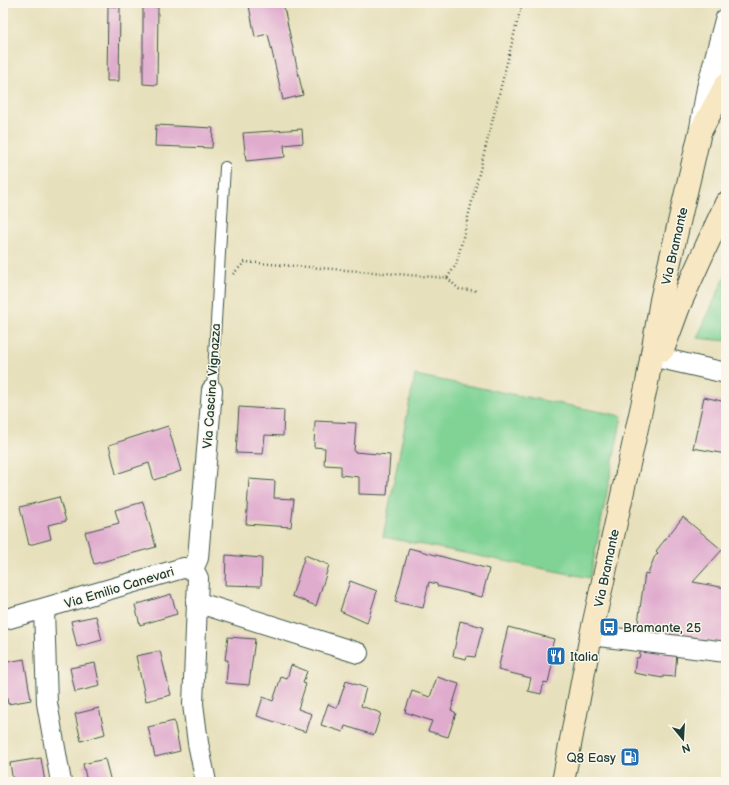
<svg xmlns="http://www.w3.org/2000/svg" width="729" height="785" viewBox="0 0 729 785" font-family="'Balsamiq Sans',sans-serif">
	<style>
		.green { fill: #80d395; stroke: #508864 }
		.building { fill: #e0acce }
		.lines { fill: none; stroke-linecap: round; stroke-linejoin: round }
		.service-casing { stroke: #3d5548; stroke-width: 12 }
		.minor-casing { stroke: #3d5548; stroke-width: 22 }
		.tertiary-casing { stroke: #3d5548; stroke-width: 24 }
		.secondary-casing { stroke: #3d5548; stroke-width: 24 }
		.path { stroke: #3d5548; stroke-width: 2.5; stroke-dasharray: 1 3; stroke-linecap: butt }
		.service { stroke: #fff; stroke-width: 10 }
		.minor { stroke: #fff; stroke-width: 20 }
		.tertiary { stroke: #fff; stroke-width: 22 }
		.secondary { stroke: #f7e8c3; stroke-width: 22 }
		.labels { text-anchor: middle; stroke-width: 3; stroke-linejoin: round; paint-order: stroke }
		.street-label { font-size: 13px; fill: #1f3d34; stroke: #fbf7ec }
		.poi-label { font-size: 13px; fill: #1f3d34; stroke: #fbf7ec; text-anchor: start }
	</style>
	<rect width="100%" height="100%" fill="#fbf7ec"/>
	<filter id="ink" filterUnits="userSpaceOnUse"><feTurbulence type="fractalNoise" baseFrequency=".025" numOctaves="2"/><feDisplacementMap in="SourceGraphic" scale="8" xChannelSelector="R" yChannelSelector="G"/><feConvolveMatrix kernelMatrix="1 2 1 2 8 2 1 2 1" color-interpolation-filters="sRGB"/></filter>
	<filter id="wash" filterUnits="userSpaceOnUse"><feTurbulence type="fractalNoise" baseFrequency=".012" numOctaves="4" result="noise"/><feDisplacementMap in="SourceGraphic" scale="16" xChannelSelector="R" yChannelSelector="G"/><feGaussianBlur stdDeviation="0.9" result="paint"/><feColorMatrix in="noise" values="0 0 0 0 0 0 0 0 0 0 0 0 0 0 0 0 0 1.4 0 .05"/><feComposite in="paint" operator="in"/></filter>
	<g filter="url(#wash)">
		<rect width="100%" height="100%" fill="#e7e0bc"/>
		<g class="green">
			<polygon points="726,275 726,341 697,338"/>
			<polygon points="415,375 622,416 590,578 383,537"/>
		</g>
		<g id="blocks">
			<g class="building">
				<polygon points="260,3 283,3 303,95 283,100 268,34 255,37 249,6"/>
				<polygon points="108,6 120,7 119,81 107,81"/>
				<polygon points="143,7 158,7 157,85 143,84"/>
				<polygon points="156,125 213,128 212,148 155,146"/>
				<polygon points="302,129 303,143 284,145 285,157 246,161 243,133"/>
				<polygon points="704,397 726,402 726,454 693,448"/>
				<polygon points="239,407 284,410 283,436 265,435 263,454 236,453"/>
				<polygon points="315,421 356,423 354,452 390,455 387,495 359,494 359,477 341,475 341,466 324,465 325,448 314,447"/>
				<polygon points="168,426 181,471 154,480 149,463 116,474 109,445"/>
				<polygon points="249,479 275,481 274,498 294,499 291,527 246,524"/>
				<polygon points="59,497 66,521 48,525 51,539 29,545 20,507"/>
				<polygon points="143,502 156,547 94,564 85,532 119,523 115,510"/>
				<polygon points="683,517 722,550 693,582 726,588 726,643 637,630 645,573 648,574 654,558 658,553 656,551"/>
				<polygon points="409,548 489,569 482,597 437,586 437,584 429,582 423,608 395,602"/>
				<polygon points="226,555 262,558 261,586 225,585"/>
				<polygon points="305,555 329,565 316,606 292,596"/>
				<polygon points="350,581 377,591 367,623 340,611"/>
				<polygon points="171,594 177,614 140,625 135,605"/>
				<polygon points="96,616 102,640 77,647 71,621"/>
				<polygon points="460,621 483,627 475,657 467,656 466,659 453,656"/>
				<polygon points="508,627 554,639 551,650 555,651 548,683 544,682 541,694 528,691 531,678 498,670"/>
				<polygon points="228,637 255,639 249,685 226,683 228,660 225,660"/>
				<polygon points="641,649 677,652 675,677 663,676 663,678 634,673 636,658 639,658"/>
				<polygon points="160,651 171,695 146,701 136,656"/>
				<polygon points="24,659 31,700 8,704 5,686 3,686 3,663"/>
				<polygon points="95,663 100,686 75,692 70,668"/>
				<polygon points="291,665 307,671 303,683 306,684 298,709 312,714 306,732 257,716 263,697 273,701 281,677 287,679"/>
				<polygon points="437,677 459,684 451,710 456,713 448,737 428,731 432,721 405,712 412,691 430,697"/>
				<polygon points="346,681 366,688 361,706 381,713 374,735 345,726 343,732 321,725 328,704 337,708"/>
				<polygon points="99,708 105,734 81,741 75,714"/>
				<polygon points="174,721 180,751 155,757 148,727"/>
				<polygon points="41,758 45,782 13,782 10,763"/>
				<polygon points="105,759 111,782 87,782 83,764"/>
				<polygon points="183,778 184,782 169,782 169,781"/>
			</g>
		</g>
	</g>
	<g filter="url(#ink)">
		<use href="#blocks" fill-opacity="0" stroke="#3d5548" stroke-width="1"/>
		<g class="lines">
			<g class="service-casing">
				<polyline id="service" points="212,390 225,167"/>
			</g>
			<g class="minor-casing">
				<g id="minor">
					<polyline points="660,358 726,373"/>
					<polyline points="193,569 198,558 212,390"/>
					<polyline points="196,602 358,653"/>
					<polyline points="44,609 47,703 61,782"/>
					<polyline points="3,620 183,568 193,569 198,578 193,704 198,743 206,782"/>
					<polyline points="591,635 726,652"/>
				</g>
			</g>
			<g class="tertiary-casing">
				<polyline id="tertiary" points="701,128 708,88 726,20"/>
			</g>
			<g class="secondary-casing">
				<g id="secondary">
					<polyline points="663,350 680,304 726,203"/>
					<polyline points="563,782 591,635 647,383 661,300 700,132 726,84"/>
				</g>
			</g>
			<g class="path">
				<polyline points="233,274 245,262 447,278 456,265 522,3"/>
				<polyline points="447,278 459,289 478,291"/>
			</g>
			<use href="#service" class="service"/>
			<use href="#minor" class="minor"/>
			<use href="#tertiary" class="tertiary"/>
			<use href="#secondary" class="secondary"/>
		</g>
	</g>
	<defs>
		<g id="bus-square" transform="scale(1)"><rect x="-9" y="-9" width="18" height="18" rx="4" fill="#1f6fb2" stroke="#fbf7ec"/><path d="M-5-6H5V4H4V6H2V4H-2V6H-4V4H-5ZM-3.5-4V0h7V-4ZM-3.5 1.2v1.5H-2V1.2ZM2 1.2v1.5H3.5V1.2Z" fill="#fff"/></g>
		<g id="restaurant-square" transform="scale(1)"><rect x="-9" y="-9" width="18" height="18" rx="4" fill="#1f6fb2" stroke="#fbf7ec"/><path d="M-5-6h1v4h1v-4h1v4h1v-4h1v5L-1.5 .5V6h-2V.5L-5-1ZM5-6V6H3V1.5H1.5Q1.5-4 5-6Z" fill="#fff"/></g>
		<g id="fuel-square" transform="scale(1)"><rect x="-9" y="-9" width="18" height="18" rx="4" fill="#1f6fb2" stroke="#fbf7ec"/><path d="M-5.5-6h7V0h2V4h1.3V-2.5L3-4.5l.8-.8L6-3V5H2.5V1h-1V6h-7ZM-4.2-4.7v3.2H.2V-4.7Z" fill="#fff"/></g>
	</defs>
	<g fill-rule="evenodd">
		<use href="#bus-square" x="609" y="627"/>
		<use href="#restaurant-square" x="556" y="656"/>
		<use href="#fuel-square" x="630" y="757"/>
	</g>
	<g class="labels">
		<g class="street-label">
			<text transform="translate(674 246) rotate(-77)" y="5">Via Bramante</text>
			<text transform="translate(211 386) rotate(-86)" y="5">Via Cascina Vignazza</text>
			<text transform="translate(606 568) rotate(-78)" y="5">Via Bramante</text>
			<text transform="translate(119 587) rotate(-17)" y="5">Via Emilio Canevari</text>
		</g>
		<g class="poi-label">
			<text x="623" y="632">Bramante, 25</text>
			<text x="570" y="661">Italia</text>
			<text x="616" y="762" text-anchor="end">Q8 Easy</text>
		</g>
	</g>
	<rect width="729" height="785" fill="none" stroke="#fbf7ec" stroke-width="16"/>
	<g transform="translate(683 739) rotate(162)" stroke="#fbf7ec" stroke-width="3" paint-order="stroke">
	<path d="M0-3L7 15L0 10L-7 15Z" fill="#1f3d34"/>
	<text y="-6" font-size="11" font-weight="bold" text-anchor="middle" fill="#1f3d34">N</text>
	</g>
</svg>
